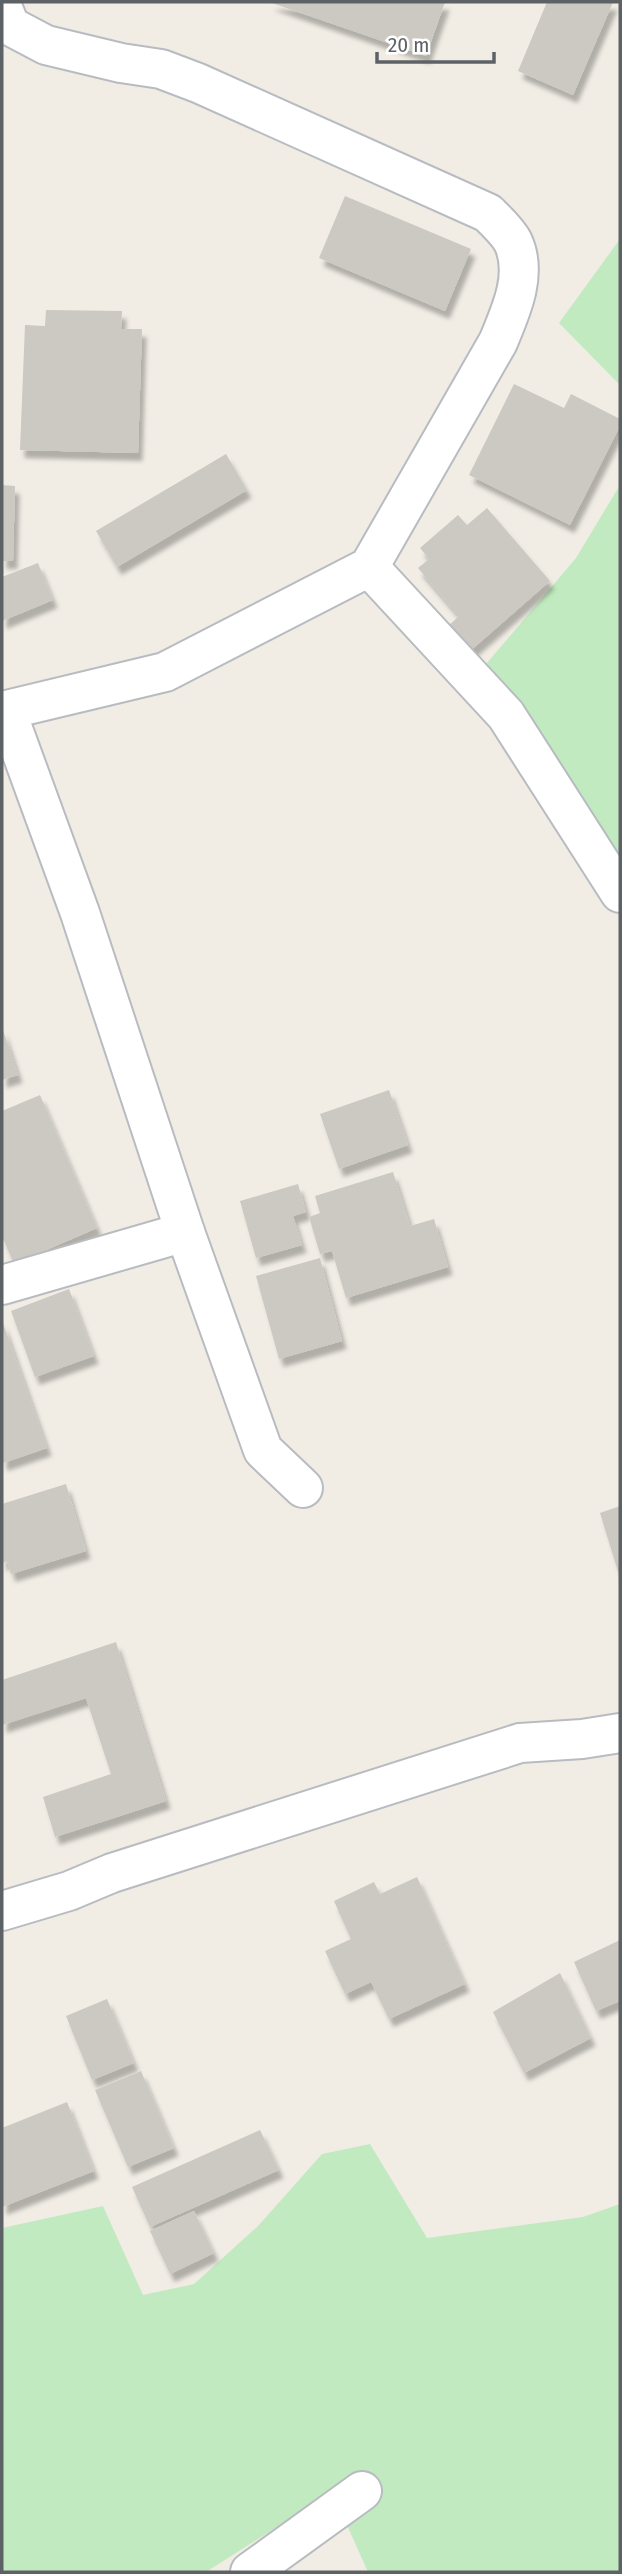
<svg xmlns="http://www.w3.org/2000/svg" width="622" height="2574" viewBox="0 0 622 2574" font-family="'Fira Sans Condensed',sans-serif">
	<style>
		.green { fill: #c2eac0 }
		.building { fill: #ccc8c2; filter: url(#shadow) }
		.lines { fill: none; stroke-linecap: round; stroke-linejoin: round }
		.street-casing { stroke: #b8bbc0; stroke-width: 42 }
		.street { stroke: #fff; stroke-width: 38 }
	</style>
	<defs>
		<filter id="shadow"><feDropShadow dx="4.5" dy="8" stdDeviation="2" flood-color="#0004"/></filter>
	</defs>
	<rect width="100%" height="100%" fill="#f1ede5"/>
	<g class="green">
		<polygon points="620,239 620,385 559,323"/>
		<polygon points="620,485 620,869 481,670 576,558"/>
		<polygon points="370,2144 427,2238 583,2217 620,2204 620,2572 368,2572 332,2492 206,2572 2,2572 2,2228 103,2206 143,2295 194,2284 258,2226 322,2154"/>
	</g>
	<g class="building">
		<polygon points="269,2 445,2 426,56"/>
		<polygon points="547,2 613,2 573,95 518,71"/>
		<polygon points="345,196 471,249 445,311 319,258"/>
		<polygon points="46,310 122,311 121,329 142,329 138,453 20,450 25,325 45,326"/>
		<polygon points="514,384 564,408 571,394 620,419 620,426 570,525 469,475"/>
		<polygon points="226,454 247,490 117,567 96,531"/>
		<polygon points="2,485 15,486 13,561 2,561"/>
		<polygon points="487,508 550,581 470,651 448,626 459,616 418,568 429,559 420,548 458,515 467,525"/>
		<polygon points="38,563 53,600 2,621 2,577"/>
		<polygon points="2,1027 18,1075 2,1080"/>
		<polygon points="389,1090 408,1145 339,1169 320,1114"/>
		<polygon points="40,1095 97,1228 14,1264 2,1236 2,1111"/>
		<polygon points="393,1172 410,1226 434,1219 448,1267 346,1298 332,1251 320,1254 309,1217 320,1213 315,1196"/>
		<polygon points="298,1184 306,1212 293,1216 302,1245 256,1258 240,1201"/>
		<polygon points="320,1258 342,1341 279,1359 256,1276"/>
		<polygon points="69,1289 94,1356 35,1377 11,1311"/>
		<polygon points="2,1320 47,1448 3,1463 2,1459"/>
		<polygon points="66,1484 86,1551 11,1574 7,1561 2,1563 2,1504"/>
		<polygon points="620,1506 620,1578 600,1513"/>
		<polygon points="116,1642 166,1801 55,1837 43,1797 111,1774 86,1698 2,1725 2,1680"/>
		<polygon points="417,1877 465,1984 389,2019 371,1982 345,1994 325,1951 351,1939 334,1901 374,1882 380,1894"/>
		<polygon points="620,1940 620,2001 596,2011 574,1962"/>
		<polygon points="560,1973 591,2038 524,2073 493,2012"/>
		<polygon points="107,1999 134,2063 92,2080 66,2016"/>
		<polygon points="141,2071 174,2148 128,2167 95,2090"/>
		<polygon points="67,2102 94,2171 2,2207 2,2128"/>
		<polygon points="260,2130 279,2170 150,2227 132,2187"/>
		<polygon points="194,2211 214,2253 170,2274 150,2231"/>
	</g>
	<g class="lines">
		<g class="street-casing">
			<g id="street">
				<path d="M2,6L10,26L46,45L121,63L161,69L198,83L488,213C496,221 508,232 513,242C528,274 511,311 498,342L369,567L165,672L2,711"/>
				<polyline points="369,567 506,715 620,893"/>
				<polyline points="6,710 80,913 185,1232 263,1450 303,1488"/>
				<polyline points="2,1285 185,1232"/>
				<polyline points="2,1911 69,1891 112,1873 520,1743 582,1739 620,1733"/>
				<polyline points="250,2572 362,2491"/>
			</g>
		</g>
		<use href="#street" class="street"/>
	</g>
	<rect width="622" height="2574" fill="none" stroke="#5d6267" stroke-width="7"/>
	<path d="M377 52v10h117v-10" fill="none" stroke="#5d6267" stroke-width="3.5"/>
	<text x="388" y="52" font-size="21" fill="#5d6267" stroke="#ffffff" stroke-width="5" paint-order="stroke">20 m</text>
</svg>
